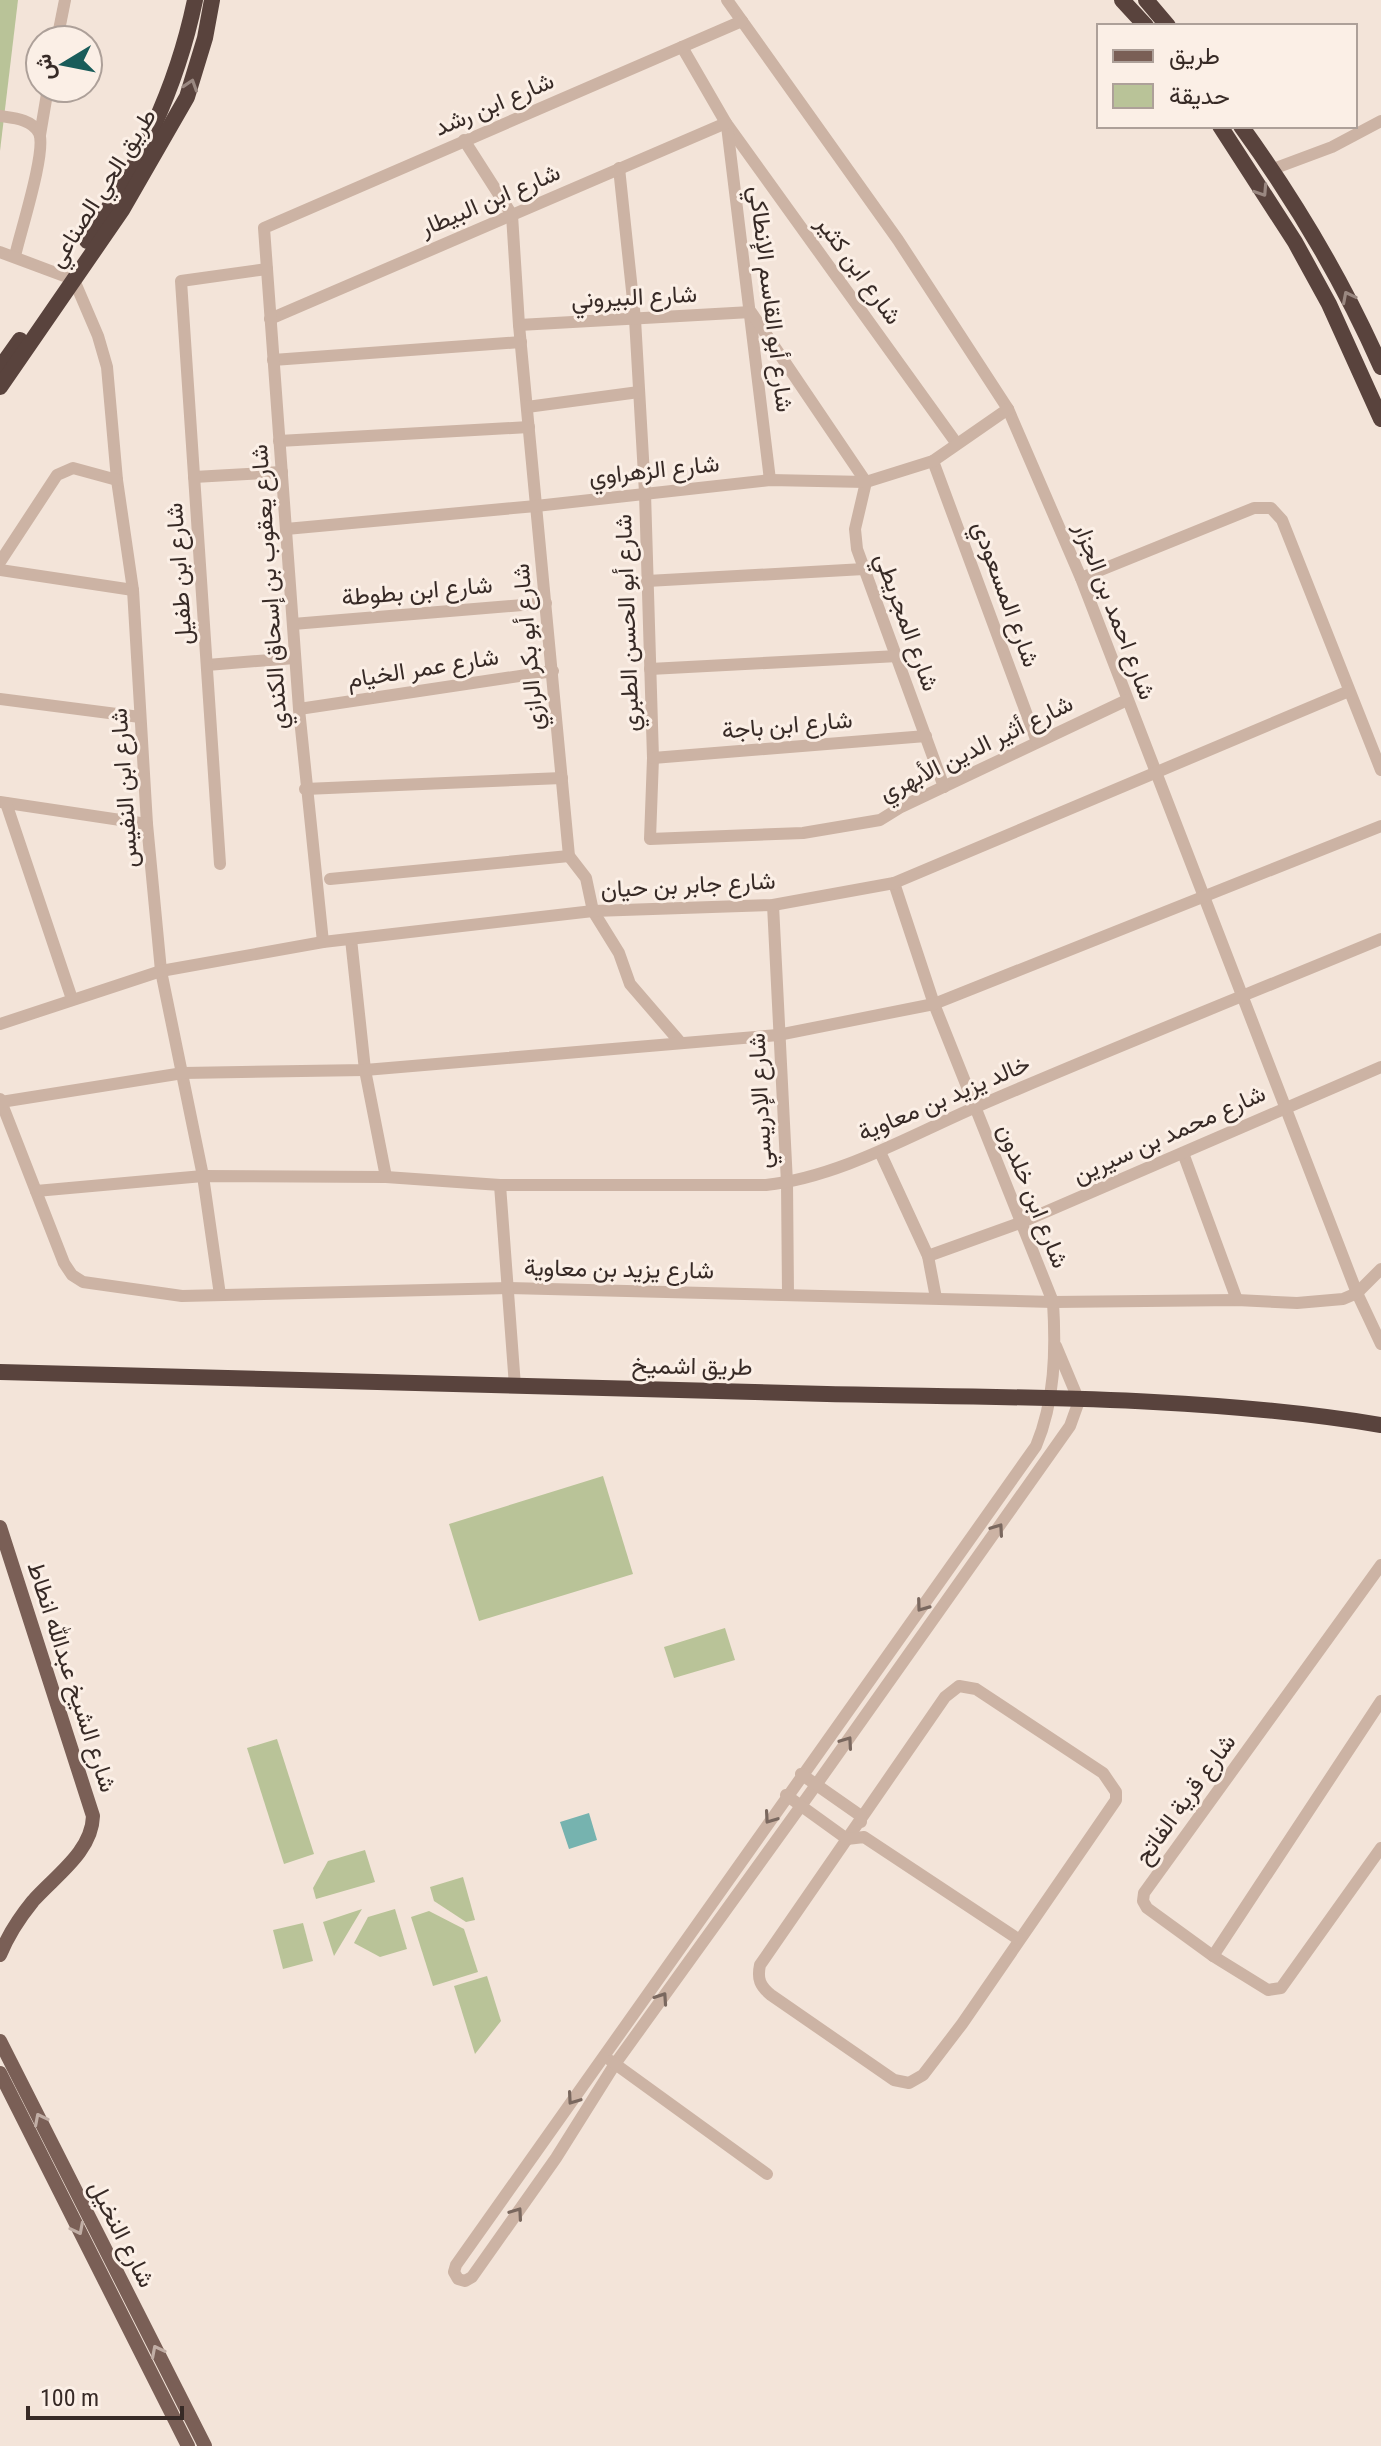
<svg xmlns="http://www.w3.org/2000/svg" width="1381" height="2446" viewBox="0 0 1381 2446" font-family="'Roboto Condensed',Vazirmatn,sans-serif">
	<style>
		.green { fill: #b9c398 }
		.water { fill: #76b3af }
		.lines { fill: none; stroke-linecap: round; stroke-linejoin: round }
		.minor { stroke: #ccb3a4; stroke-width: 12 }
		.major { stroke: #7a5f56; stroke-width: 14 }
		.highway { stroke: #59433d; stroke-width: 16 }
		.oneway { stroke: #9a8881 }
		.oneway2 { stroke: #7a685f }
		.oneway3 { stroke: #c1aea5 }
		.labels { text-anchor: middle; stroke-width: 6; stroke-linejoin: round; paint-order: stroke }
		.street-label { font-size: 24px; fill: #372a26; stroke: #fbefe6 }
	</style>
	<rect width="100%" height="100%" fill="#f3e4d9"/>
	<g class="green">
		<polygon points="0,0 18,0 0,151"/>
		<polygon points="603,1476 633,1574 479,1621 449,1524"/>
		<polygon points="725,1628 735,1660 674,1678 664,1647"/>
		<polygon points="277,1739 314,1854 284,1864 247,1748"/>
		<polygon points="365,1850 375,1882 316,1899 313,1888 328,1861"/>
		<polygon points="463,1877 475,1920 466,1922 434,1901 430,1887"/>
		<polygon points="362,1909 334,1956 323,1922"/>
		<polygon points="395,1909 407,1949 380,1957 354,1943 368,1917"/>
		<polygon points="429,1911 464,1929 478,1972 433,1986 411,1917"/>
		<polygon points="303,1923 313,1961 283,1969 273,1930"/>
		<polygon points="487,1976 501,2021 475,2054 454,1986"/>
	</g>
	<polygon class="water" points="589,1813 597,1840 569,1849 560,1822"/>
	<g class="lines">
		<g class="minor">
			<polyline points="727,0 898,240 1008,409 1081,578 1357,1293 1381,1344"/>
			<polyline points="57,40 65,0"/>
			<polyline points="682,47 726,123 957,444"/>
			<path d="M0,116C13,118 32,119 39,133C47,150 20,233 15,256"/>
			<polyline points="727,126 770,480"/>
			<polyline points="40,135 48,88"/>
			<polyline points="464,140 512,215 519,325 569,856 586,878 593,911 619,953 630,984 680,1042"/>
			<polyline points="619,168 635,319 645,493 653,758 650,839 803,833 880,820 901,807 1127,700"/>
			<polyline points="1273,169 1332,147 1381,121"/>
			<polyline points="0,252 64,276"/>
			<polyline points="74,280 98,336 107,367 117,480 133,590 147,824 161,971 203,1176 220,1295"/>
			<polyline points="270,319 726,123"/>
			<polyline points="519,325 751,312 866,482 855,529 857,549 944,787"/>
			<polyline points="273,360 521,342"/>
			<polyline points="527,407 639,392"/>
			<polyline points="279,441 529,427"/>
			<polyline points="933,461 1037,742"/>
			<polyline points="194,477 282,472"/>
			<polyline points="286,529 536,506 770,480 866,482 933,461 1008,409"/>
			<polyline points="0,562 57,475 73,468 117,480"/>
			<polyline points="0,570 133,590"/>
			<polyline points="1081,578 1254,508 1271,508 1282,520 1381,770"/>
			<polyline points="647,581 864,569"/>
			<polyline points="293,624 546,603"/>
			<polyline points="207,665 295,658"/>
			<polyline points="650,669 898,656"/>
			<polyline points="0,699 140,717"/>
			<polyline points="299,709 553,671"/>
			<polyline points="653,758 926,736"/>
			<polyline points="305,789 562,778"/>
			<polyline points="0,802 147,824"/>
			<polyline points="6,803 72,999"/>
			<polyline points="220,864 181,281 267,269"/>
			<polyline points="330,879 569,856"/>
			<path d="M894,883L934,1004L1053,1302C1056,1350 1055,1401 1036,1446C842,1718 649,1991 456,2265L454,2272L458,2279L465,2281L472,2277L556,2158L615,2064L816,1785L1070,1426L1079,1401L1056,1346"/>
			<polyline points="773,905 787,1183 788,1294"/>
			<polyline points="351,939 365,1070 386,1177"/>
			<polyline points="323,942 299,709 264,228 742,21"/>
			<polyline points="0,1024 161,971 323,942 593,911 773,905 894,883 1349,691"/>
			<polyline points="0,1099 64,1263 72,1275 83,1282 182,1296 509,1288 1053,1302 1237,1300 1297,1303 1343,1299 1357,1293 1381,1269"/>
			<polyline points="1,1102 183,1073 365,1070 778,1035 934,1004 1381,826"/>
			<polyline points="880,1152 928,1256 936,1298"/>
			<polyline points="1183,1153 1237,1300"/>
			<polyline points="500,1185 515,1386"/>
			<path d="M36,1191L203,1176L386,1177L500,1185H766C839,1177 909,1136 976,1107C1110,1049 1246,995 1381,939"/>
			<polyline points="928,1256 1020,1223 1381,1067"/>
			<polyline points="1381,1565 1144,1893 1143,1901 1147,1908 1213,1956 1268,1990 1281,1988 1381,1848"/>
			<path d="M959,1686L976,1689L1103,1773L1116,1792V1800L962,2024L923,2075L909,2083L894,2080L771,1995C760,1986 757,1979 760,1965L945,1697Z"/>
			<polyline points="801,1774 861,1816 861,1822"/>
			<polyline points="786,1795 847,1839 864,1837 1018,1939"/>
			<polyline points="1213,1956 1381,1701"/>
			<polyline points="611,2061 767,2174"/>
		</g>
		<g class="major">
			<path d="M0,1527L93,1816C92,1852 55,1876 33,1901C20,1917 8,1935 0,1955"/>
			<polyline points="0,2041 205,2446"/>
			<polyline points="0,2073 188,2446"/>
		</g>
		<g class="highway">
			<polyline points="1122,0 1146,26"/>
			<polyline points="1146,0 1168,26"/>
			<polyline points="1220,126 1295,242 1329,304 1381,419"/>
			<path d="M1241,126C1296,202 1343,281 1381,367"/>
			<path d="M87,241C139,165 176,91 195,0"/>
			<polyline points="0,368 20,340"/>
			<polyline points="0,387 122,210 187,97 205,38 212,0"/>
			<path d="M0,1372C275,1381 551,1387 827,1394C1011,1398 1199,1395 1381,1425"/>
		</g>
	</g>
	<defs><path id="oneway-chevron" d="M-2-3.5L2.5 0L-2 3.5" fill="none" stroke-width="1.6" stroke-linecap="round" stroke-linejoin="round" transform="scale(2)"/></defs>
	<g class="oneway">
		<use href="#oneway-chevron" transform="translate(191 85) rotate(-72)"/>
		<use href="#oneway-chevron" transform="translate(1262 191) rotate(57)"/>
		<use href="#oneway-chevron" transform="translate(1348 297) rotate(-117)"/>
	</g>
	<g class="oneway2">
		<use href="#oneway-chevron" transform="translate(998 1529) rotate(-55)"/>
		<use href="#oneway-chevron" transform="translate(922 1606) rotate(126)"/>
		<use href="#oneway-chevron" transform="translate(847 1742) rotate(-55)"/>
		<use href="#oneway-chevron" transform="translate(770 1818) rotate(125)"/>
		<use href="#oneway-chevron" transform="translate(662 1998) rotate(-56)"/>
		<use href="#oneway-chevron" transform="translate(573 2099) rotate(125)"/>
		<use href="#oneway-chevron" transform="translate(517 2213) rotate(-55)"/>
	</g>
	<g class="oneway3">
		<use href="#oneway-chevron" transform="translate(40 2119) rotate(-117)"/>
		<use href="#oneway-chevron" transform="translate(78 2229) rotate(63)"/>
		<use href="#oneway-chevron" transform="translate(157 2351) rotate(-117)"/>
	</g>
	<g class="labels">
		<g class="street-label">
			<text transform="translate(494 104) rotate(-23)" y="8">شارع ابن رشد</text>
			<text transform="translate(102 188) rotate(-58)" y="8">طريق الحي الصناعي</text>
			<text transform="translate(490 200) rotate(-23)" y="8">شارع ابن البيطار</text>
			<text transform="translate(859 270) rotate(54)" y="8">شارع ابن كثير</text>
			<text transform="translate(634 297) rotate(-3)" y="8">شارع البيروني</text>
			<text transform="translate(771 299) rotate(83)" y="8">شارع أبو القاسم الإنطاكي</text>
			<text transform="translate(654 470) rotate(-6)" y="8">شارع الزهراوي</text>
			<text transform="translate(179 574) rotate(-94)" y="8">شارع ابن طفيل</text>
			<text transform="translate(269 587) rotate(-94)" y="8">شارع يعقوب بن إسحاق الكندي</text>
			<text transform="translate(417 591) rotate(-5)" y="8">شارع ابن بطوطة</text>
			<text transform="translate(1006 594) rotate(70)" y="8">شارع المسعودي</text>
			<text transform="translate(1115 611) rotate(69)" y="8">شارع احمد بن الجزار</text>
			<text transform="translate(907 622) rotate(70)" y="8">شارع المجريطي</text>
			<text transform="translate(627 623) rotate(-92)" y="8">شارع أبو الحسن الطبري</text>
			<text transform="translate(528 647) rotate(-95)" y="8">شارع أبو بكر الرازي</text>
			<text transform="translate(423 668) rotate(-9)" y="8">شارع عمر الخيام</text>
			<text transform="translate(787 725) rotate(-5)" y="8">شارع ابن باجة</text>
			<text transform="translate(976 748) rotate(-26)" y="8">شارع أثير الدين الأبهري</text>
			<text transform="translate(124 788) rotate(-94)" y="8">شارع ابن النفيس</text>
			<text transform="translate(688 885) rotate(-3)" y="8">شارع جابر بن حيان</text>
			<text transform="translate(944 1098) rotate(-23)" y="8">خالد يزيد بن معاوية</text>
			<text transform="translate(760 1101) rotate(-93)" y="8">شارع الإدريسي</text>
			<text transform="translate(1169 1134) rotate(-24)" y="8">شارع محمد بن سيرين</text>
			<text transform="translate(1033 1196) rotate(68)" y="8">شارع ابن خلدون</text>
			<text transform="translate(619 1269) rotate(1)" y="8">شارع يزيد بن معاوية</text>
			<text transform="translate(692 1366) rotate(1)" y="8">طريق اشميخ</text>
			<text transform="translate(72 1677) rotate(72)" y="8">شارع الشيخ عبدالله انطاط</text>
			<text transform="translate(1185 1799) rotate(-54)" y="8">شارع قرية الفاتح</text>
			<text transform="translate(122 2234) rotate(63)" y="8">شارع النخيل</text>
		</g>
	</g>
	<rect x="1097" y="24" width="260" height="104" fill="#fbefe6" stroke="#ada099" stroke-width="2"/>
	<rect x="1113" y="50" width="40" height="12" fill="#7a5f56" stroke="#ada099" stroke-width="2"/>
	<text x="1169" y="64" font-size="24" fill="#372a26">طريق</text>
	<rect x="1113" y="84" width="40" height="24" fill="#b9c398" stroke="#ada099" stroke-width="2"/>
	<text x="1169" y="104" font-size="24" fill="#372a26">حديقة</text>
	<g transform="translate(64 64) rotate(260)"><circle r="38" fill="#fbefe6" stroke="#ada099" stroke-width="2"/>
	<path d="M0-6L14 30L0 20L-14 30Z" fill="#195c5a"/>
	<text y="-12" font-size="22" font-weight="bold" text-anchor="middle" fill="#372a26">ش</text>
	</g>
	<path d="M28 2406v12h154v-12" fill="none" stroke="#372a26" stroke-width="4"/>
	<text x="40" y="2406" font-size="24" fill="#372a26" stroke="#fbefe6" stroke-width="6" paint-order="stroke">100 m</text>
</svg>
